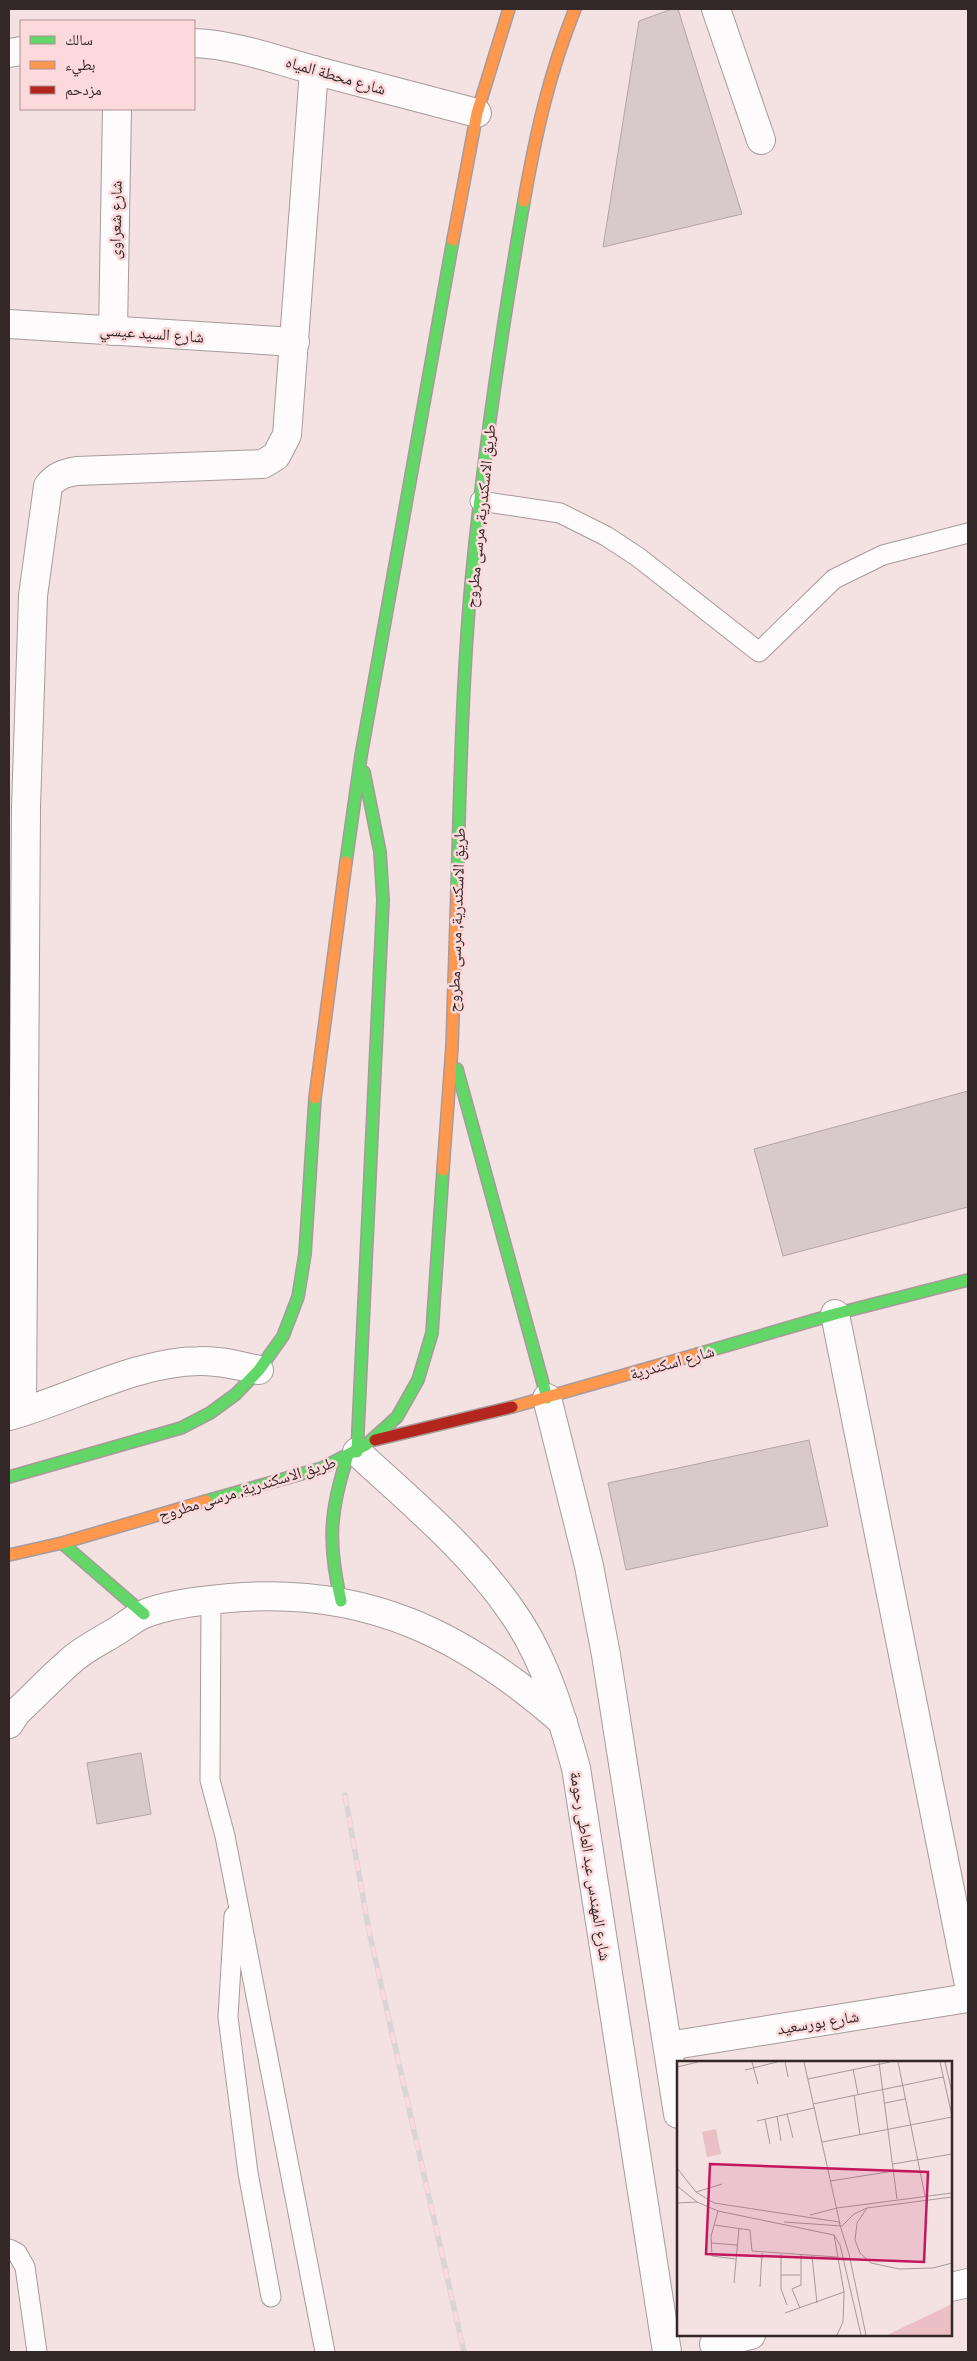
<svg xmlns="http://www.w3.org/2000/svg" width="977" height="2361" viewBox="0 0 977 2361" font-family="Cabin,'Noto Naskh Arabic',sans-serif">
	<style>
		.building { fill: #d8cacb; stroke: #b3a5a6 }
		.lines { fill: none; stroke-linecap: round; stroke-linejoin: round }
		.lane-casing { stroke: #a89a9a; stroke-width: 21 }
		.street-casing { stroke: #a89a9a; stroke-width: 30 }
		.fast-casing { stroke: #a89a9a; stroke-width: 14 }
		.slow-casing { stroke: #a89a9a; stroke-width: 14 }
		.jam-casing { stroke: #a89a9a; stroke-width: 14 }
		.lane { stroke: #fdfbfb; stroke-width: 19 }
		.street { stroke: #fdfbfb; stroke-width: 28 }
		.fast { stroke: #63d668; stroke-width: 11 }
		.slow { stroke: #ff974d; stroke-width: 11 }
		.jam { stroke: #b3261e; stroke-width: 11 }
		.rail-casing { stroke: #dad4d5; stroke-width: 5.5 }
		.rail { stroke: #fcdadc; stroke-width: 4; stroke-dasharray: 11; stroke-linecap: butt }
		.labels { text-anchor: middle; stroke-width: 5; stroke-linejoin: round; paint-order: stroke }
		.street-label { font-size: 16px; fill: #332728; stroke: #fcdadc }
		.inset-road { fill: none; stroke: #a79798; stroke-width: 1 }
		.view { fill: #c2185b; fill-opacity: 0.15; stroke: #c2185b; stroke-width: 2.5 }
		.inset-edge { fill: none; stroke: #332728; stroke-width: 2.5 }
	</style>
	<rect width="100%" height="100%" fill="#f4e2e3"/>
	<g class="building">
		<polygon points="672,9 678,9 742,214 603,247 639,21"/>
		<polygon points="968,1091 968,1207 783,1256 754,1149"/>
		<polygon points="809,1440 828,1526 626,1570 608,1483"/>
		<polygon points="141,1753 151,1814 97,1824 87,1763"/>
	</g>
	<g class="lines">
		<g class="lane-casing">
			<g id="lane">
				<polyline points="480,501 560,513 606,536 638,557 759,652 834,579 883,555 968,533"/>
				<polyline points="211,1600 210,1780 225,1836 325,2352"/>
				<polyline points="234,1916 228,2017 248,2173 271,2297"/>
				<polyline points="9,2249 17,2253 25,2267 37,2352"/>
			</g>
		</g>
		<g class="street-casing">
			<g id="street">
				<polyline points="716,9 761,140"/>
				<path d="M194,43C237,45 276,60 317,71C370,85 424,99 477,113"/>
				<polyline points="9,53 21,51"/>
				<polyline points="9,324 295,342"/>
				<polyline points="113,331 117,109"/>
				<polyline points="835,1314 968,1980"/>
				<polyline points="547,1398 589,1566 606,1655 678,2114"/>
				<path d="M22,1412L26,807L33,596L48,486C56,476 64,473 77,471L263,464L276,456L287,435L314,70"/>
				<path d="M9,1416C71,1399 135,1362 199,1361C219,1360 240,1366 259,1370"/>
				<path d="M357,1452C412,1503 471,1551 513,1613C545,1659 561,1714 576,1768L667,2352"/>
				<path d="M9,1724L16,1713C35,1695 54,1675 74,1658C86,1648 102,1640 115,1632C125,1626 134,1618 144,1614C166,1605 206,1600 230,1598C365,1586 463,1634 563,1722"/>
				<polyline points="668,2046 968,1998"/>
				<polyline points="951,2287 968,2283"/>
				<polyline points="714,2344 751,2335"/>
			</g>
		</g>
		<g class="fast-casing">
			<g id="fast">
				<polyline points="346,862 361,756 453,240"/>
				<path d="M457,890C460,788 462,686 471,584C483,456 502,328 524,201"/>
				<polyline points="457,1069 547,1398"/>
				<polyline points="698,1354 835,1314 968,1280"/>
				<polyline points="357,1452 383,900 380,852 364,772"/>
				<polyline points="9,1477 181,1428 210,1413 236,1394 259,1370 283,1336 298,1297 305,1254 315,1098"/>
				<polyline points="206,1501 322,1468 366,1445 397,1417 418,1380 432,1333 443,1170"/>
				<polyline points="62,1543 144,1614"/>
				<path d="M341,1601C328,1545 329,1513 347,1458"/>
			</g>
		</g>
		<g class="slow-casing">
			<g id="slow">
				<path d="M524,201C536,133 549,74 575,9"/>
				<polyline points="453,240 477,113 509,9"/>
				<polyline points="315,1098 346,862"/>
				<polyline points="443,1170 452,1047 457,890"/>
				<polyline points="512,1407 698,1354"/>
				<polyline points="9,1555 62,1543 206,1501"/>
			</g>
		</g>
		<g class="jam-casing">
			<polyline id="jam" points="375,1440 512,1407"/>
		</g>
		<use href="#lane" class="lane"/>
		<use href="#street" class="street"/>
		<use href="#fast" class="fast"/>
		<use href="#slow" class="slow"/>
		<use href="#jam" class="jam"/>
		<g class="rail-casing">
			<polyline id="rail" points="345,1795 369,1931 464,2352"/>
		</g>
		<use href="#rail" class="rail"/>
	</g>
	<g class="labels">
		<g class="street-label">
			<text transform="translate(336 75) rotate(16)" y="6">شارع محطة المياه</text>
			<text transform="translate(115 220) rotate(-89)" y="6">شارع شعراوى</text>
			<text transform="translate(152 333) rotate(4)" y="6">شارع السيد عيسي</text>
			<text transform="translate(480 516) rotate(-84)" y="6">طريق الاسكندرية, مرسى مطروح</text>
			<text transform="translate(456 920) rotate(-88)" y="6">طريق الاسكندرية, مرسى مطروح</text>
			<text transform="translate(672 1362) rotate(-16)" y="6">شارع اسكندرية</text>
			<text transform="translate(247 1488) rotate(-17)" y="6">طريق الاسكندرية, مرسى مطروح</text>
			<text transform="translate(591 1866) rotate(81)" y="6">شارع المهندس عبد العاطى رحومة</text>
			<text transform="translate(818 2022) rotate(-9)" y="6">شارع بورسعيد</text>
		</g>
	</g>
	<g transform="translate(677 2061)">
		<rect width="275" height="275" fill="#f4e2e3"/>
		<path d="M39,68L44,93L30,96L25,71ZM275,243V274H210Z" fill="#ebc0c4"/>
		<path class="inset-road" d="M75,1L81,23M108,1L111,16M127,1L163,163M202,1L220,138M221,1L248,135M263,1L275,55M268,1L275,32M0,6L21,1M176,8L181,33M68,9L100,1M131,18L213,1M177,34L183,74M208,42L228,38M136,43L266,16M110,53L116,77M100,55L104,80M88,58L93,83M80,60L137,47M145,81L275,56M216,103L275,93M0,107L19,131L37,142L162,161L172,193L189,274M153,120L217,110M0,125L20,141L41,150L157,174L163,184L184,274M19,131L45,123M0,142L20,141M160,147L275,132M190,147L180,162L178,179L183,192L194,202L222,208L256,207L275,202M41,150L34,175L35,195L59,198M133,154L160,147M107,161L165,165M37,164L73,169L75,190L160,196M165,165L177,153L190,147L275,136M157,174L167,231L166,261L160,274M34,182L60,184M104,193V228L110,244M135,195L140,242M104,214H123M57,222L62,167M83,226L85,192M123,247L115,228L124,224V194M108,252L167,231"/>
		<path class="view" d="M33,103L251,111L247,201L29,193Z"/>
		<rect width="275" height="275" class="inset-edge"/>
	</g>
	<rect width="977" height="2361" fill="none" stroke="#332728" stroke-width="20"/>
	<rect x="20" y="20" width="175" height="90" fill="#fcdadc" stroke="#ac9294"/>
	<rect x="30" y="36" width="25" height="8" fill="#63d668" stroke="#ac9294"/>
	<text x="65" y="45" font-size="15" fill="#332728">سالك</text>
	<rect x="30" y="61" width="25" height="8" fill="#ff974d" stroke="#ac9294"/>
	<text x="65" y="70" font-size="15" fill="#332728">بطيء</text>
	<rect x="30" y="86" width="25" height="8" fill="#b3261e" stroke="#ac9294"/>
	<text x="65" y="95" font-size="15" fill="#332728">مزدحم</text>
</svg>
